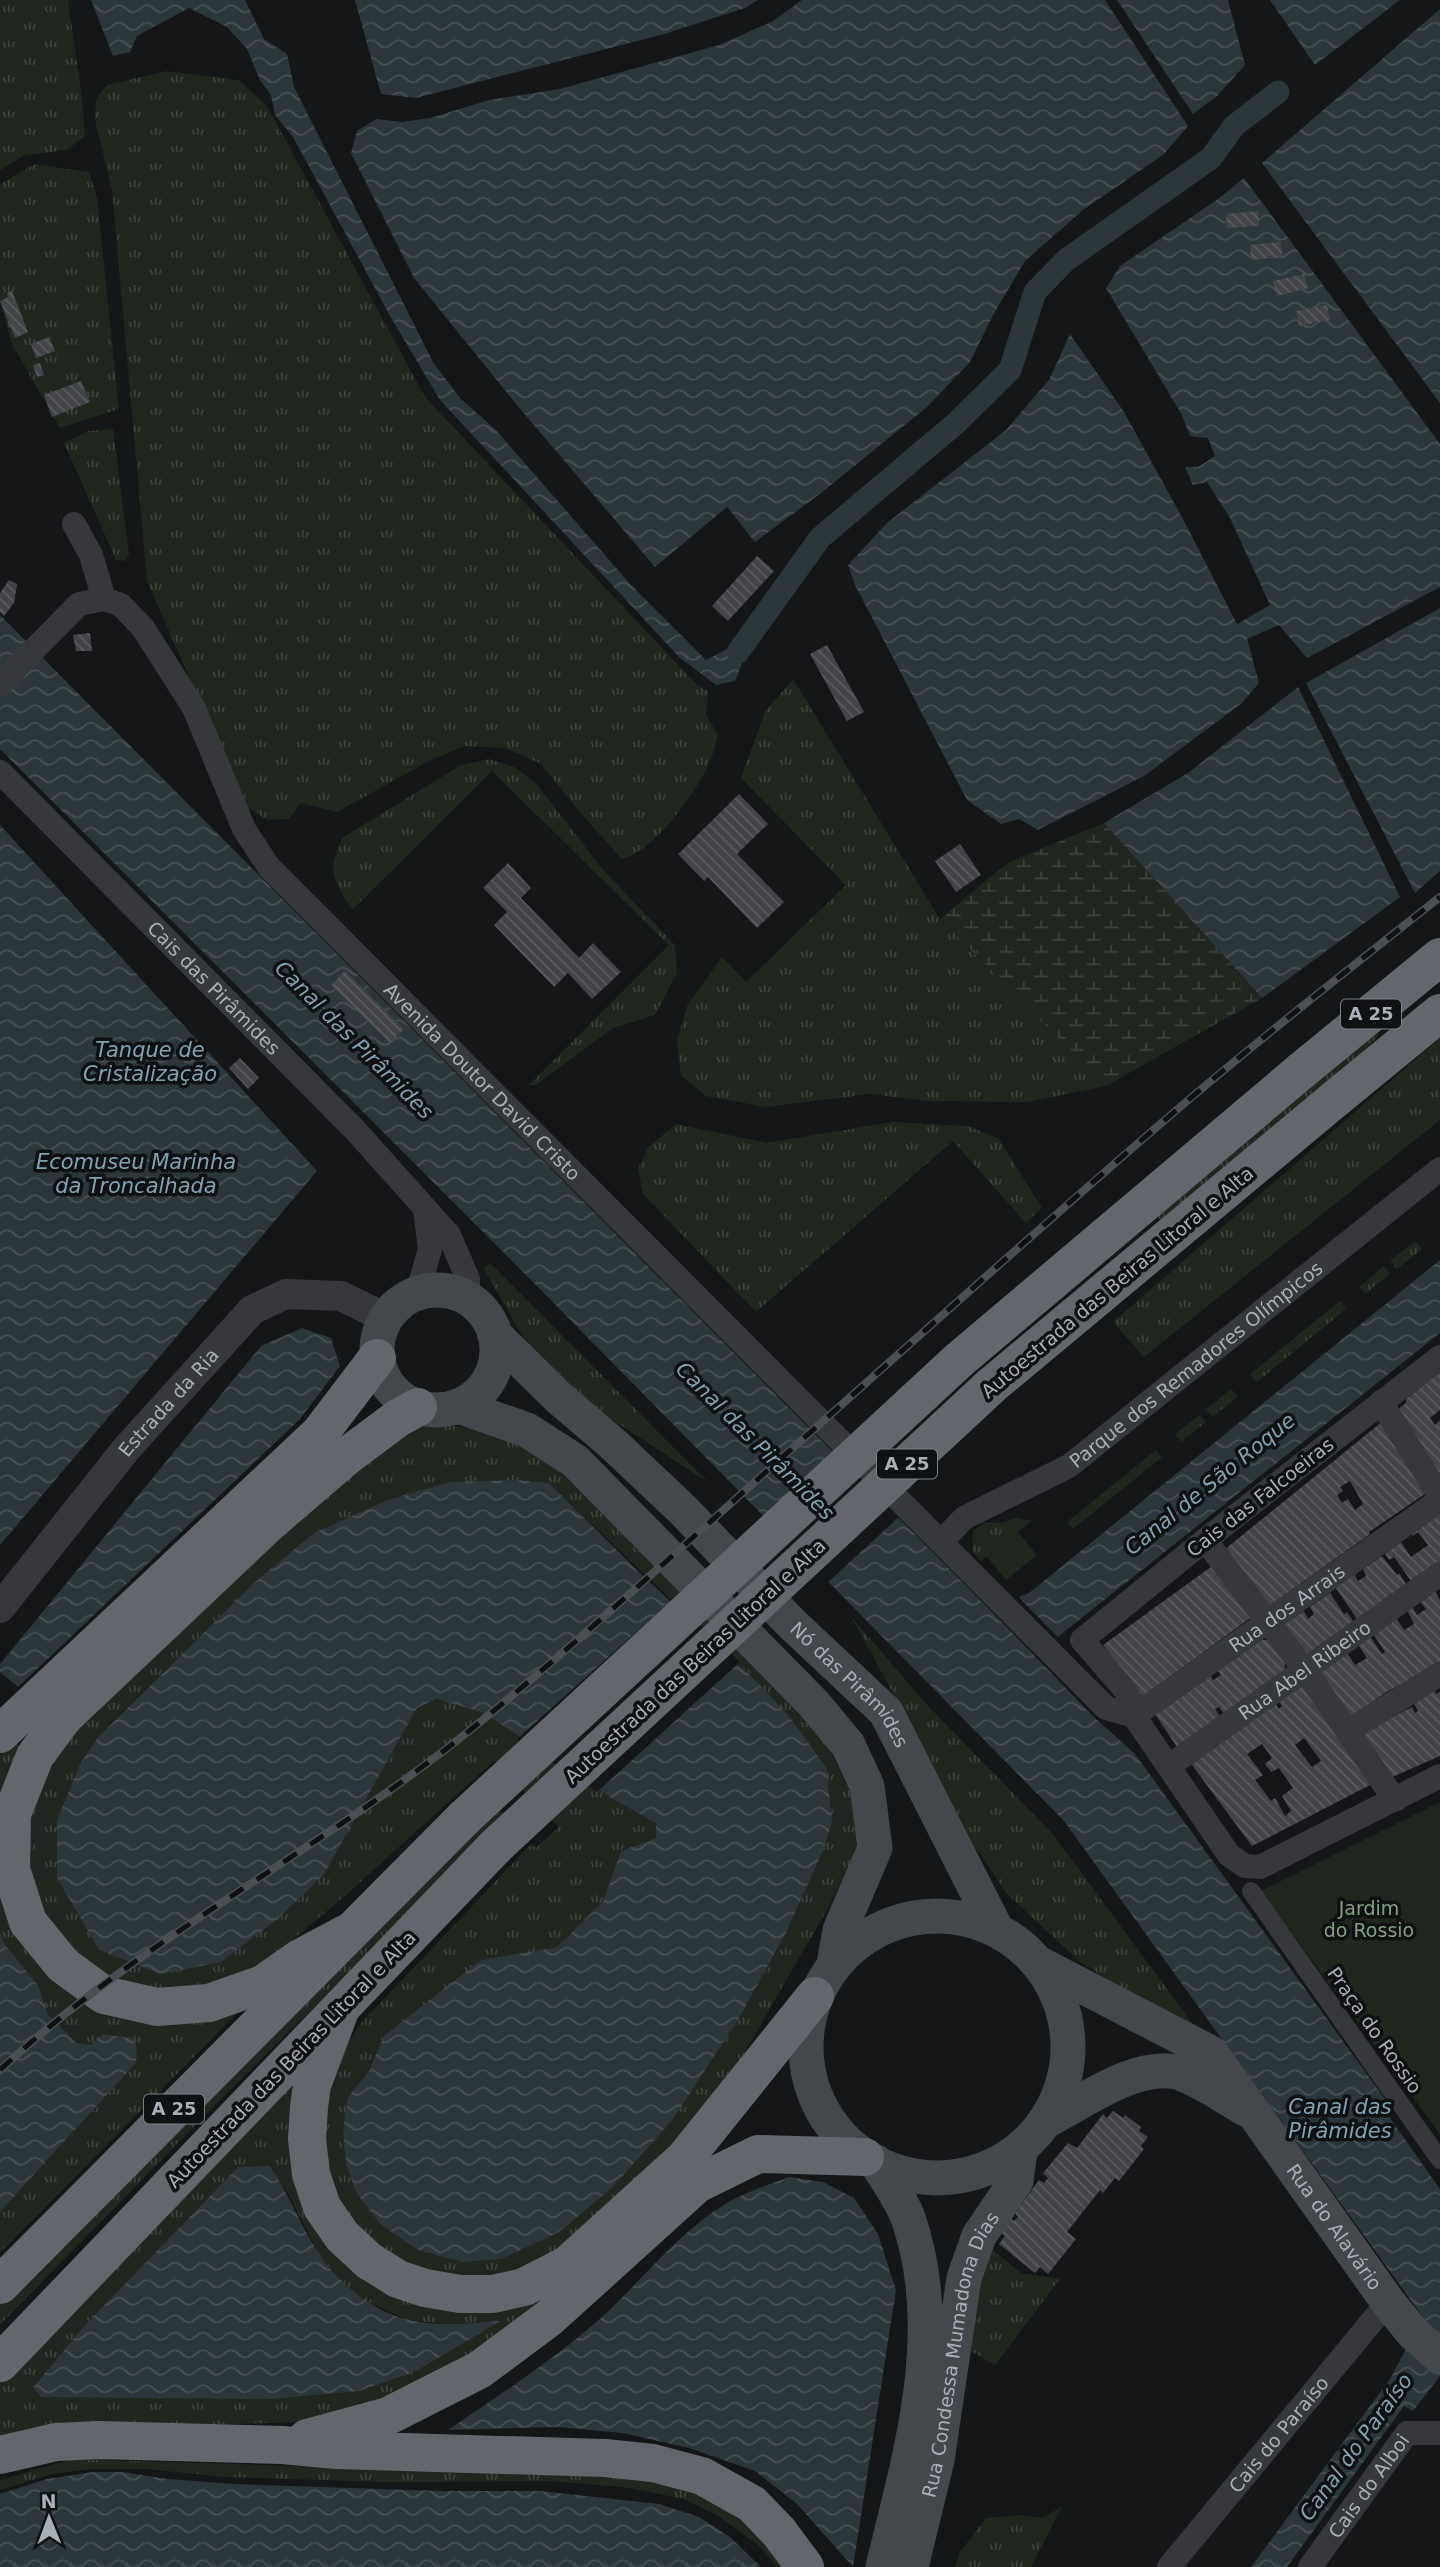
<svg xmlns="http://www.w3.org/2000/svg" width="1440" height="2567" viewBox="0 0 1440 2567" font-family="'DejaVu Sans',sans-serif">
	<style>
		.grass { fill: url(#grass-tufts); fill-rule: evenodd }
		.wetland { fill: url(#wetland-marsh) }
		.park { fill: #20271f }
		.water { fill: url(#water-waves) }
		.pier { fill: #151617 }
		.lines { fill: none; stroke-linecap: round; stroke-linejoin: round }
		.canal { stroke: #2c373b; stroke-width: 23 }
		.building { fill: url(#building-back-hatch); fill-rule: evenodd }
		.pedestrian { stroke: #36383c; stroke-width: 18 }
		.minor { stroke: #36383c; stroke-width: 24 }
		.tertiary { stroke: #36383c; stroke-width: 30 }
		.secondary { stroke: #44484c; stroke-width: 35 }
		.motorway { stroke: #63676d; stroke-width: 38 }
		.rail-casing { stroke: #4b4f53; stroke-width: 8 }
		.rail { stroke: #101112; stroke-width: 5; stroke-dasharray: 16; stroke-linecap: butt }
		.motorway-bridge { stroke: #63676d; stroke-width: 38 }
		.labels { text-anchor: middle; stroke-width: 7; stroke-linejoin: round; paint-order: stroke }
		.shield { fill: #101112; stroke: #7a8086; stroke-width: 2 }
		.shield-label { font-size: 18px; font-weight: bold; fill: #a8afb7 }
		.street-label { font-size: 19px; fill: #a8afb7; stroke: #101112 }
		.park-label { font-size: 19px; fill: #82a27f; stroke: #101112 }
		.water-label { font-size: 21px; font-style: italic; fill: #7fa2b1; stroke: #101112 }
	</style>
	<defs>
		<pattern id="grass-tufts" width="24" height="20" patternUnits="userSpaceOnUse" patternTransform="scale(1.75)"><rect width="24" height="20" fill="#20271f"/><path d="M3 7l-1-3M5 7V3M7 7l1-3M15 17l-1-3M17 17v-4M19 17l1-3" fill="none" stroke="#3e443d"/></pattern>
		<pattern id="wetland-marsh" width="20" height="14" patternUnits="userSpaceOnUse" patternTransform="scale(1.75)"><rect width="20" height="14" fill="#20271f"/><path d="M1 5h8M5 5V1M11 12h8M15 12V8" fill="none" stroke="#3e443d"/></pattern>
		<pattern id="water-waves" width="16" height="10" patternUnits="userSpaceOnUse" patternTransform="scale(1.75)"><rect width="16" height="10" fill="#2c373b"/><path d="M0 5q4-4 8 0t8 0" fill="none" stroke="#485155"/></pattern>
		<pattern id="building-back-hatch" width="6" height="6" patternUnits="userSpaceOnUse" patternTransform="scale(1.75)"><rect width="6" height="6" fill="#424447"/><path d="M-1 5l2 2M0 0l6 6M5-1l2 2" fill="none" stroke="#5a5c5f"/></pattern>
	</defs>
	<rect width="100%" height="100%" fill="#151617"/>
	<g class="grass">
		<polygon points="0,0 68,0 82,99 85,136 67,150 25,155 0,170"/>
		<path d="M167,71L239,80L267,106L425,397L698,686L708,691L706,715L718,735C715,745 713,756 708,766C693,796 655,850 622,859L583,816L541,764L505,748L465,746L429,761L337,812L300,803L289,819L267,820L246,806L147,581L112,190L95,120L96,99L107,85Z"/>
		<polygon points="35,164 89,172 97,198 119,409 60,428 12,344 0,302 0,184"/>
		<polygon points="113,429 129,554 124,561 116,560 64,443 88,431"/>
		<polygon points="793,679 940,919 1106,1086 1027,1102 928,1101 870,1094 766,1107 706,1096 681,1076 677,1039 688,1004 722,957 746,982 846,885 741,778 765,712"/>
		<path d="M489,759L514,767L536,783L604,871L675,945L677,973L655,1015L613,1028L536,1085H529L669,945L492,771L352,910C334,879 326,873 342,838L461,765Z"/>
		<polygon points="1377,1032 1379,1035 1353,1062 1164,1224 1156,1215"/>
		<polygon points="1440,1038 1440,1120 1144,1357 1113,1322"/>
		<polygon points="893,1122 968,1126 999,1139 1042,1208 1026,1223 953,1141 756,1312 643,1194 638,1169 648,1147 676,1124 767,1143"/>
		<polygon points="1415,1241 1422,1249 1397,1269 1390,1261"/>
		<polygon points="490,1263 709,1483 602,1413 532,1350 517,1327 484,1269"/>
		<polygon points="1384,1266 1390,1274 1365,1294 1359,1287"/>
		<polygon points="1340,1301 1346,1309 1257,1382 1250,1374"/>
		<polygon points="1231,1389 1238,1396 1213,1417 1206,1409"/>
		<polygon points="1200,1415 1206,1422 1181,1442 1175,1434"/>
		<path d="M442,1424C500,1431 533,1449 577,1487L824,1740L852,1795L858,1828L856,1850L832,1901L738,2064L683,2139L560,2251L521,2271L486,2279L427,2274L375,2247L342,2207L325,2161L324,2100L346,2046L362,2022L531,1844L536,1848L559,1827L494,1761L347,1894L259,1968L180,1992L102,1978L50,1931L23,1854L26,1816L56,1747L259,1549L412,1428ZM518,1480L549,1483L758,1683L832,1821L824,1847L785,1935L738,2020L673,2119L381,2225L357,2194L346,2165L343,2130L348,2097L369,2071L481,1960L557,1947L603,1901L621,1851L656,1838V1823L618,1802L484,1713L438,1699L417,1708L323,1876L274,1922L221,1962L80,1764L99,1736L111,1723L256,1581L314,1533L385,1501L449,1482Z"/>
		<polygon points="1156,1450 1162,1457 1073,1529 1067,1522"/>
		<polygon points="1016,1518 1032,1521 981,1561 972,1551 973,1531 985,1522 1000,1523"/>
		<polygon points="852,1618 930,1708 1052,1833 1193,2024 1120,1988 1080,1962 1006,1893 981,1855 964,1838 895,1697"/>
		<polygon points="13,1741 25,1750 0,1825 0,1755"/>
		<polygon points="498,1809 507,1817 214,2106 0,2325 0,2303"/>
		<polygon points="0,1867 50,1967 241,2009 0,2253 0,2212 136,2063 137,2054 76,2043 48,2014 38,1985 5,1945 0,1933"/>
		<path d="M293,2077L338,2248L545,2297L428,2384L303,2422L199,2425L0,2441V2377ZM238,2167L285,2188L319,2254L341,2282L363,2300L408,2320L447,2324L499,2322L33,2386L85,2325Z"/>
		<polygon points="989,2247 1021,2273 1060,2279 995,2365 971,2351 976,2300"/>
		<polygon points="72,2459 548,2474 646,2480 688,2489 723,2508 750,2526 788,2567 777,2567 758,2545 717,2515 683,2499 631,2488 552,2481 390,2482 225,2477 146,2469 92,2469 52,2474 0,2490 0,2480"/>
		<polygon points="1062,2507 1031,2567 955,2567 960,2552 986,2518 1021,2515 1042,2518"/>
	</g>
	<polygon class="wetland" points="1104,823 1262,998 1106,1086 940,919 1007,863"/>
	<g class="park">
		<polygon points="1018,1532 1037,1555 1006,1580 987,1557"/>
		<polygon points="1440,1802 1440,2134 1261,1891"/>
	</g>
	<g class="water">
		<polygon points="91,0 245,0 264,39 287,54 294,87 434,364 461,399 495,429 631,585 706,660 731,647 745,656 735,681 716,685 679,657 440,400 390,316 293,137 275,115 271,95 260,80 247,49 227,27 189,8 137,36 130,52 113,56"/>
		<polygon points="355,0 758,0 745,8 661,35 416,98 381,94"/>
		<polygon points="802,0 1105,0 1188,126 1164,154 1083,210 1025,261 993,315 970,362 927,407 821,493 755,542 727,507 655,567 521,410 414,278 351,153 357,131 376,119 402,122 430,118 489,100 560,89 719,45 773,21"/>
		<polygon points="1117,0 1228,0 1245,65 1217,96 1193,114"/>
		<polygon points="1270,0 1400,0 1315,65"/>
		<polygon points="1440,9 1440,403 1262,163"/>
		<polygon points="1244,178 1440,444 1440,587 1307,658 1279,625 1247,639 1259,683 1242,703 1144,776 1038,830 1019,819 1001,824 967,800 855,585 848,565 887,523 1006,430 1049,380 1070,334 1124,412 1183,519 1237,624 1270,605 1230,518 1207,482 1193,485 1185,467 1198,467 1215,456 1208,438 1190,436 1182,415 1106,288 1120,266 1218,199"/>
		<polygon points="1440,608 1440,871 1415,893 1306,683"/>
		<polygon points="0,615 1023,1643 1045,1625 1019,1597 1029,1593 1440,1260 1440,1333 1035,1655 1095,1718 1135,1754 1440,2175 1440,2376 1413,2411 1404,2406 1287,2567 1251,2567 1390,2379 1423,2317 1064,1821 522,1271 0,749"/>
		<polygon points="1298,687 1400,897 1262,998 1104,823 1188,773"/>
		<polygon points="0,825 317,1171 0,1545"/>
		<polygon points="302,1328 331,1338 340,1366 300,1419 18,1687 0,1672 0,1664 261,1346"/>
		<polygon points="518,1480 549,1483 639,1572 758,1683 788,1715 826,1767 832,1821 824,1848 785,1935 738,2020 673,2119 613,2187 559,2232 501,2259 463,2262 418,2250 381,2225 357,2194 346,2165 343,2130 348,2097 369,2071 384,2036 481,1960 557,1947 603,1901 621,1851 656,1838 656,1823 618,1802 484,1713 437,1699 417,1708 323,1876 274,1922 221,1962 161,1974 99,1950 57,1878 57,1820 80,1764 99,1736 256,1581 314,1533 385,1501 449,1482"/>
		<polygon points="0,1933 5,1945 38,1985 48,2014 76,2043 91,2045 103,2034 135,2039 137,2054 136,2063 0,2212"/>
		<path d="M270,2166C289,2194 301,2227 320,2255C339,2284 374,2312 409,2320C439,2327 470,2323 500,2321L416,2371L359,2391L270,2399L41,2397L33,2387L85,2325L238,2167Z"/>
		<path d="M789,2177L823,2182L854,2198L878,2234L896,2290L853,2567L797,2504L755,2471L689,2448L623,2433L558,2427L448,2430C501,2394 555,2359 603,2316C641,2281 673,2239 716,2210C737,2195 765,2186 789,2177Z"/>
		<polygon points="93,2472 123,2472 167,2479 234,2484 440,2491 541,2491 659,2504 699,2517 730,2537 761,2567 0,2567 0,2494 47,2479"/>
	</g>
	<g class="pier">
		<polygon points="838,1451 901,1515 826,1584 762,1519"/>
		<polygon points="973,1587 1023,1639 1040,1624 1016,1599 1016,1595 1061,1640 1040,1656 1098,1715 1095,1718 970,1589"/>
		<polygon points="673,1599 740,1662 597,1792 517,1739"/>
		<polygon points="1390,2103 1440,2175 1440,2189 1383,2108"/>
	</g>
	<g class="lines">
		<polyline class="canal" points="738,652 820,538 955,424 1010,370 1035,292 1066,260 1211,158 1234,126 1278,92"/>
	</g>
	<g class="building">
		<polygon points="1258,211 1259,226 1227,228 1226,214"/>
		<polygon points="1281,242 1282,257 1251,260 1250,245"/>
		<polygon points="1304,274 1308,288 1277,296 1273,281"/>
		<polygon points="12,291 28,332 15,338 0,301 8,297 7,293"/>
		<polygon points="1327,305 1330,320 1299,326 1296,311"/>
		<polygon points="49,337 55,351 36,358 31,344"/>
		<polygon points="40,363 44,375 37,377 33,365"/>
		<polygon points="81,381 90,402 52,417 44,395"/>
		<polygon points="757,556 774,571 728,621 712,606"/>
		<polygon points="9,580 17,584 14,603 4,616 0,612 0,593"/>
		<polygon points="90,633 92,651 76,651 73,635"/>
		<polygon points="827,645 864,712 847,721 810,654"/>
		<polygon points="739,794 768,824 737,854 784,902 757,928 708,877 704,881 678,854"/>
		<polygon points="960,844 981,875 956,892 935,861"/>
		<polygon points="508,863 531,888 521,898 579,958 593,943 621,972 592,999 568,973 554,987 494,925 507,912 483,888"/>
		<polygon points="345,971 404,1029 390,1043 331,985"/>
		<polygon points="240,1058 259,1078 248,1089 229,1068"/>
		<polygon points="1440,1372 1440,1410 1430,1418 1435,1425 1440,1420 1440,1483 1397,1410 1406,1403 1406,1399"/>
		<path d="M1383,1421L1428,1492L1369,1532L1370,1534L1266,1608L1224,1550ZM1350,1481L1363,1504L1355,1510L1348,1499L1342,1503L1337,1495L1343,1491L1340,1487Z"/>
		<polygon points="1440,1513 1440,1562 1411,1581 1394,1557 1389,1560 1385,1554 1401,1542 1411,1557 1428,1545 1418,1532 1413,1536 1411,1533"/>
		<polygon points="1382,1556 1397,1575 1399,1573 1408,1587 1359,1622 1336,1588 1354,1574 1358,1581 1366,1576 1363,1569"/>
		<polygon points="1215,1564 1253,1616 1142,1697 1103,1645"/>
		<polygon points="1433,1588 1440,1600 1440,1664 1388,1691 1347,1719 1315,1673 1345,1650 1355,1665 1367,1658 1357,1643 1369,1635 1382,1654 1385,1652 1372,1632 1395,1616 1404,1630 1414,1624 1406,1608 1411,1604 1417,1615 1426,1609 1418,1599"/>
		<polygon points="1330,1593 1344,1614 1347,1612 1355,1624 1307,1660 1282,1626 1304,1611 1308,1619 1314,1614 1310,1607"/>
		<polygon points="1261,1640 1270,1640 1285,1662 1285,1670 1225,1715 1219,1707 1215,1709 1222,1720 1179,1750 1155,1714 1211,1676 1213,1680 1221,1675 1218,1671"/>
		<path d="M1303,1682L1372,1784L1252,1846L1189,1761L1271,1698L1279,1709L1282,1706L1276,1698ZM1304,1738L1321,1761L1312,1767L1295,1745ZM1262,1744L1272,1758L1265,1764L1271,1772L1279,1768L1293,1788L1282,1796L1291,1811L1285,1816L1275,1798L1271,1801L1255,1780L1263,1775L1247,1754Z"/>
		<polygon points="1434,1688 1436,1694 1440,1692 1440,1756 1390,1778 1360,1734 1412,1707 1415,1713 1418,1711 1412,1700"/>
		<polygon points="1113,2111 1123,2118 1125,2115 1141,2127 1139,2131 1148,2137 1141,2146 1144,2149 1119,2181 1115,2178 1103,2193 1100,2190 1067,2232 1076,2239 1048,2274 1040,2267 1035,2273 999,2244 1005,2236 999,2232 1010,2218 1014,2221 1018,2217 1015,2213 1039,2180 1044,2183 1048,2178 1043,2173 1068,2143 1077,2148 1103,2114 1107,2118"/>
	</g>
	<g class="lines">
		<polyline class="pedestrian" points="1251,1891 1440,2160"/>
		<g class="minor">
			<path id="s1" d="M74,524L91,555L104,599L121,605L143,628L194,708L244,829L269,867L1106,1708L1134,1716"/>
			<polyline points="0,684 79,604 104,599"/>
			<path id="s2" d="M0,772L356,1131L449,1235L468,1279V1298"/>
			<polyline points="418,1292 430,1249 425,1209"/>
			<polyline points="1440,1357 1205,1540 1082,1640 1126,1691 1134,1716 1229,1855 1245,1866 1260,1867 1440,1776"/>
			<polyline points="1381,1402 1440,1496"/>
			<polyline points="1205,1540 1305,1670 1395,1800"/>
			<path id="s3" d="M941,1542L964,1518L1069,1466L1440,1169"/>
			<path id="s4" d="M1134,1716L1440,1500"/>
			<polyline points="1348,1731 1440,1674"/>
			<path id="s5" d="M1169,1766L1440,1574"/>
			<path id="s6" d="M1169,2567L1388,2302"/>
			<path id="s7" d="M1310,2567L1407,2433H1440"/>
		</g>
		<path class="tertiary" id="s8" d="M0,1608L127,1448L252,1310L286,1294L341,1296L386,1318"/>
		<g class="secondary">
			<circle cx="437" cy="1350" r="60"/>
			<path id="s9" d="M495,1335L558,1397L613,1444L684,1511L791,1623L886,1712L996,1929"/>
			<polyline points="458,1406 527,1430 575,1461 814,1704 848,1745 867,1786 875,1848 840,1930 834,1964"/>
			<circle cx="937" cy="2047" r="131"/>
			<path id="s10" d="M1040,1964L1211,2053L1388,2302L1413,2333L1440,2357"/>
			<path d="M1048,2120C1083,2102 1136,2063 1176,2072C1195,2076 1229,2100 1247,2110"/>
			<path d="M876,2162C887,2180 901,2199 908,2218C948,2332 910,2455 883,2567"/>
			<path id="s11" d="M911,2567L937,2460L964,2278L979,2236L1016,2181L1020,2150"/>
		</g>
		<g class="motorway">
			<polyline points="1301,1071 1440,957"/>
			<polyline points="1335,1099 1440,1013"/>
			<polyline points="0,1734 320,1433 377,1358"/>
			<polyline points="347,1933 300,1958 263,1984 209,2003 157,2007 104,1995 63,1965 28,1922 11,1869 12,1814 35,1756 64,1717 269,1523 347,1456 398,1418 418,1407"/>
			<polyline points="341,2008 312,2085 309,2107 307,2139 311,2174 322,2207 342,2236 369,2261 398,2279 425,2288 460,2294 493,2294 524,2287 567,2265 685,2158 815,1996"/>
			<polyline points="0,2285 464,1818"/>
			<polyline points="0,2363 495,1847"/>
			<polyline points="307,2438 388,2416 479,2370 549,2318 697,2184 758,2154 865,2157"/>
			<polyline points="0,2455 56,2442 99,2440 282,2445 337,2450 605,2458 653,2463 702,2476 752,2504 779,2532 805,2567"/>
		</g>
		<g class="rail-casing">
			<path id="rail" d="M0,2070C142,1938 318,1852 469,1731C590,1633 704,1526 821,1423C944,1314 1067,1203 1193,1096C1273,1028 1357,963 1440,897"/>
		</g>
		<use href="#rail" class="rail"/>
		<g class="motorway-bridge">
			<polyline points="464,1818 959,1360 1301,1071"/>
			<polyline points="495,1847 992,1385 1335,1099"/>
		</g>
	</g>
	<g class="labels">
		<g class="shield">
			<rect x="1341" y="999.5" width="60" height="29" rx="5"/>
			<rect x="877" y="1449.5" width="60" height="29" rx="5"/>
			<rect x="144" y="2094.5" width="60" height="29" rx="5"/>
		</g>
		<g class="shield-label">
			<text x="1371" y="1020">A 25</text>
			<text x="907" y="1470">A 25</text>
			<text x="174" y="2115">A 25</text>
		</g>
		<g class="street-label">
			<text dy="7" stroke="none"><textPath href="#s2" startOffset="304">Cais das Pirâmides</textPath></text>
			<text dy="7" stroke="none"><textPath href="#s1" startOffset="705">Avenida Doutor David Cristo</textPath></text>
			<text transform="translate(1117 1282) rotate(-40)" y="7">Autoestrada das Beiras Litoral e Alta</text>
			<text dy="7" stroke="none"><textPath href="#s3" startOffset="313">Parque dos Remadores Olímpicos</textPath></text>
			<text dy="7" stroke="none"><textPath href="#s8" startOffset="266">Estrada da Ria</textPath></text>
			<text transform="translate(1260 1497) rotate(-38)" y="7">Cais das Falcoeiras</text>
			<text dy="7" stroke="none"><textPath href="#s4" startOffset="187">Rua dos Arrais</textPath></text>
			<text transform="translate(695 1661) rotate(-43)" y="7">Autoestrada das Beiras Litoral e Alta</text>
			<text dy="7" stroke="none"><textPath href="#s5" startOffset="166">Rua Abel Ribeiro</textPath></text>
			<text dy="7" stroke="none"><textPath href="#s9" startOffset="499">Nó das Pirâmides</textPath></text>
			<text transform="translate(1375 2030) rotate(55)" y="7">Praça do Rossio</text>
			<text transform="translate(291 2059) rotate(-46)" y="7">Autoestrada das Beiras Litoral e Alta</text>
			<text dy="7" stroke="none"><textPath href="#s10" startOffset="406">Rua do Alavário</textPath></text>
			<text dy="7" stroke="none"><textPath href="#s11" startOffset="219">Rua Condessa Mumadona Dias</textPath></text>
			<text dy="7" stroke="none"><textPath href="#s6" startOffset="172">Cais do Paraíso</textPath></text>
			<text dy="7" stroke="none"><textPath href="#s7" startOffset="100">Cais do Alboi</textPath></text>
		</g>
		<g class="park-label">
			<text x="1369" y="1915">Jardim<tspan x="1369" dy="22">do Rossio</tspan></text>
		</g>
		<g class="water-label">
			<text transform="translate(354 1040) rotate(45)" y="7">Canal das Pirâmides</text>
			<text x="150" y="1057">Tanque de<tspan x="150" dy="24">Cristalização</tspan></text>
			<text x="136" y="1169">Ecomuseu Marinha<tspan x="136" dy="24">da Troncalhada</tspan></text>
			<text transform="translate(755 1441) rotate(45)" y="7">Canal das Pirâmides</text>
			<text transform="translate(1210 1484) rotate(-39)" y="7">Canal de São Roque</text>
			<text x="1340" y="2114">Canal das<tspan x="1340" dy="24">Pirâmides</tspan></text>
			<text transform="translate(1356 2447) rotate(-54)" y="7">Canal do Paraíso</text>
		</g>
	</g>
	<g transform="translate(49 2518) rotate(359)" stroke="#101112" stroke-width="5" paint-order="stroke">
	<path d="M0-5L12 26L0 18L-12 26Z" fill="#a8afb7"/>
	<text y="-10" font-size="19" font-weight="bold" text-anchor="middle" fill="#a8afb7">N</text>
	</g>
</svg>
